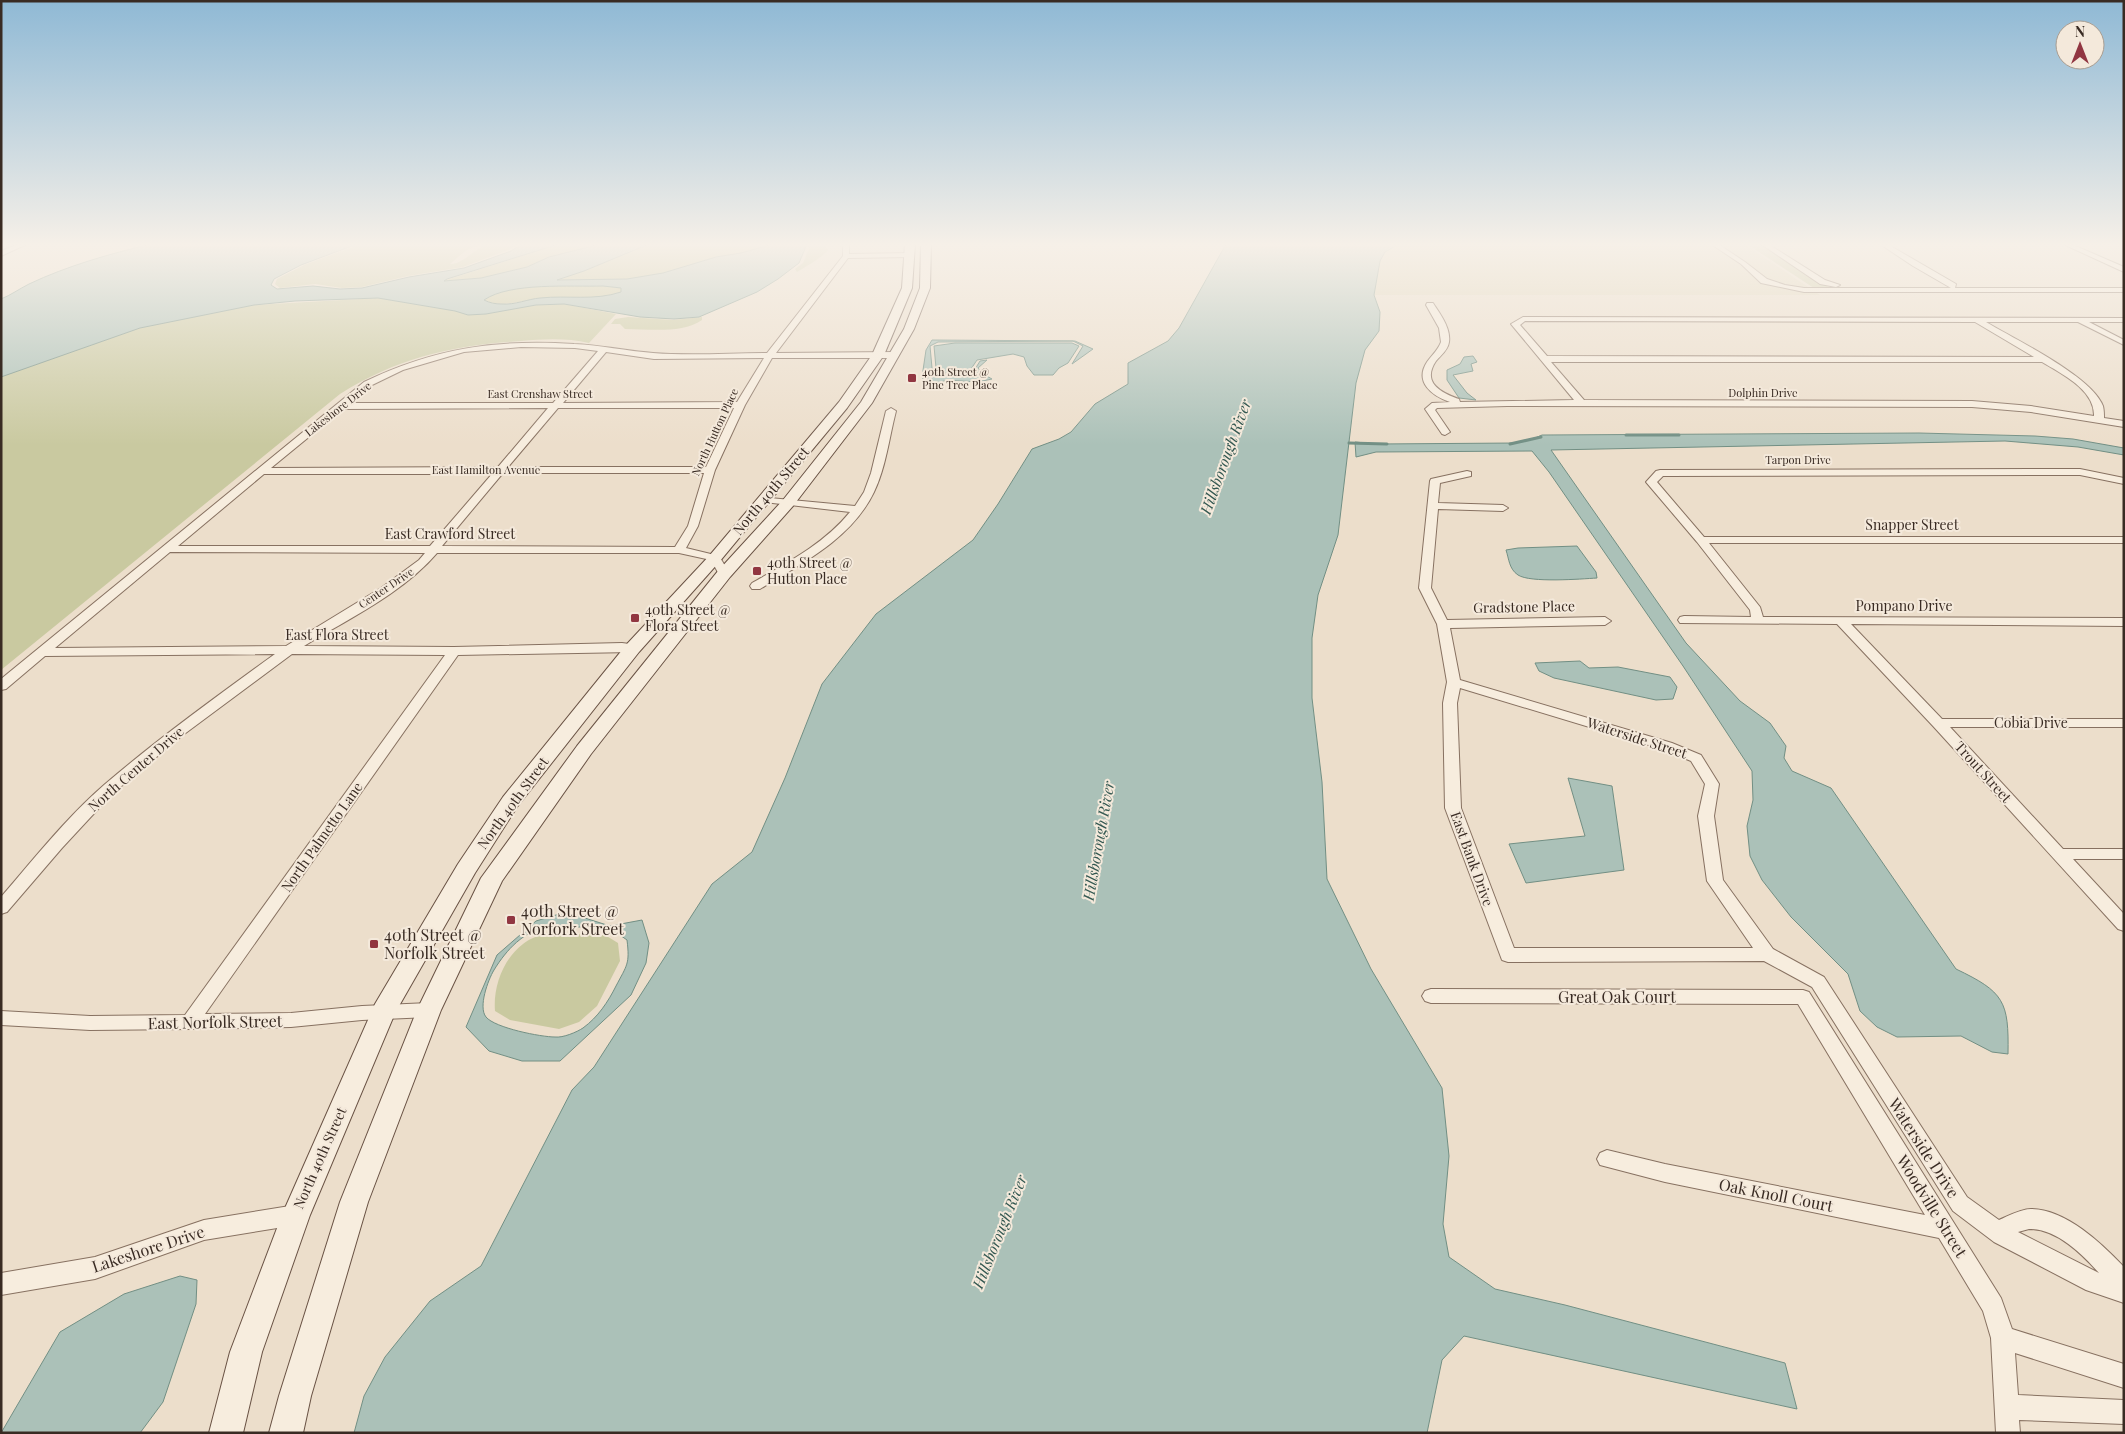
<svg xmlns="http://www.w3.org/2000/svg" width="2125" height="1434" viewBox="0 0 2125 1434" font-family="'Playfair Display',serif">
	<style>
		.farmland { fill: #e1d6b9 }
		.green { fill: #c9c9a0 }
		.water { fill: #abc1b8; stroke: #728f84; fill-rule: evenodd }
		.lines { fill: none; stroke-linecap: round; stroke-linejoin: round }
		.stream { stroke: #728f84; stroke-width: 3 }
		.street-casing { stroke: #877161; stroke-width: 2 }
		.secondary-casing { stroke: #695244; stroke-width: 2 }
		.street { fill: #f7edde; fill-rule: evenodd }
		.secondary { fill: #f7edde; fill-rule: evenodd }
		.poi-dot { fill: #913641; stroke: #f4e9db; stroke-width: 2 }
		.labels { text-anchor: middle; stroke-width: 4; stroke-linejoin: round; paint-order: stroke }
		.far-poi-label { font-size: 11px; fill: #392b23; stroke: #f4e9db; text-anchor: start }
		.far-street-label { font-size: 11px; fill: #392b23; stroke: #f4e9db }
		.street-label { font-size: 14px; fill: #392b23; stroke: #f4e9db }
		.poi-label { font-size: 14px; fill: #392b23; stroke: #f4e9db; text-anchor: start }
		.water-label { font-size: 15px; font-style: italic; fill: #335851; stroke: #f4e9db }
		.near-poi-label { font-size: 16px; fill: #392b23; stroke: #f4e9db; text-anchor: start }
		.near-street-label { font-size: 16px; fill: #392b23; stroke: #f4e9db }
	</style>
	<rect width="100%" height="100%" fill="#ecdecb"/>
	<polygon class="farmland" points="1399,244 1744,244 1820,295 1374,295 1380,261 1385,252"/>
	<g class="green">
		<path d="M361,244H481L465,251L450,264C463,264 472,251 484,246C494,242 508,244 519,244L508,250L463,267L408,276L362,287L342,288L315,284L280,288L275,284L277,279L304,265Z"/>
		<polygon points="559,244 601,244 549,257 527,267 481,278 443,281"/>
		<polygon points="649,244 773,244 741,253 716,257 663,273 627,279 555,280 584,271"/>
		<path d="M811,244H823L828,250C822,258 805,267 797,272L795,269L803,263Z"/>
		<polygon points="1747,244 1762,244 1836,292 1820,292"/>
		<path d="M603,286L621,288V292C592,301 573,296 544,298C523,299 503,309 483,300C515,281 567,287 603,286Z"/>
		<path d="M378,298L455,311L468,315L486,314L536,305L564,304L616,314L589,343C568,338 543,339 521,341C450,346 400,357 340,394L1,670V377L140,328L254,305Z"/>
		<path d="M628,317L673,320L702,317V320C682,334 649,329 625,329L620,324H611L615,319Z"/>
		<path d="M545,933L605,935L618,943L620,961L597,1006L579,1022L559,1029L510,1020L495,1011C493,987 503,959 523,944C529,939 538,936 545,933Z"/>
	</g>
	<g class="water">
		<path d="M151,244H357L301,265L274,279L271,285L277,289L313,286L340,289L362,288L409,277L464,268L511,251L522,244H559L447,279L444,281L481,278L527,267L549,257L601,244H649L584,271L557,280L627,279L663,273L716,257L741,253L773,244H807L799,263L778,279L757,292L699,317L674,319L640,317L564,304L536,305L486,314L468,315L455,311L378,298L295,301L254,305L140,328L1,377V299C11,295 19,289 29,284C67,266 109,254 151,244ZM603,286L621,288V292C594,301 568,295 540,298C528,299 515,305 502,304C495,304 490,303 484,300C510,282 571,287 603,286Z"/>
		<polygon points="1226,244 1399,244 1385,252 1380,261 1374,295 1380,312 1379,331 1365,350 1356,383 1338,535 1318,595 1312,638 1312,698 1322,782 1327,879 1371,969 1442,1088 1449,1156 1443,1224 1449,1257 1495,1289 1565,1305 1785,1363 1797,1409 1464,1336 1442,1360 1427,1433 354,1433 364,1396 385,1357 430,1301 481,1266 572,1090 594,1067 712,884 752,852 785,778 822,684 876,614 973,540 998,504 1032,449 1059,439 1071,432 1095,404 1128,384 1128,363 1168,341 1179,328"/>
		<polygon points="932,340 1075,341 1093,349 1072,364 1083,346 1073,341 938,342 930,346 932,368 939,375 972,374 980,361 987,360 978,368 983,374 992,379 978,382 947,380 928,386 922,377 926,350"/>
		<polygon points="955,343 1072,343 1079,346 1068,363 1059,368 1053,375 1034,375 1027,366 1024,357 1013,354 977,360 969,372 943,373 936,368 934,346"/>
		<polygon points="1473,356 1477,362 1471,364 1473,371 1453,375 1467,393 1476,400 1459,398 1447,380 1447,370 1460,364 1464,357"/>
		<path d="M1919,433L2035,436L2073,439L2124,448V455L2078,447L2005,441L1551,450L1686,643L1740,701L1770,723L1786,746L1784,758L1792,771L1831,788L1956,969C2004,992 2009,1001 2008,1054L1992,1052L1961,1036L1897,1037L1877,1027L1860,1011L1848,974L1791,917L1762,880L1750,856L1747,826L1753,800L1752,771L1683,666L1549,472L1532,451L1376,452L1356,457L1355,442L1377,444L1515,443L1533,439L1542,435Z"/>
		<path d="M1577,546L1596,572L1597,578C1581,579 1530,583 1518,575C1509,569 1509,559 1506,550L1518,548Z"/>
		<polygon points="1580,661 1589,668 1618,667 1670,677 1677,687 1673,699 1656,700 1554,678 1539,671 1535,663"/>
		<polygon points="1568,778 1612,786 1624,870 1526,883 1509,844 1585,836"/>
		<path d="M566,912L610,926L642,920L649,943L646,963L631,995L560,1061H522L489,1051L466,1027L497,955L536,921ZM548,926L610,928L627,940C630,964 627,965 616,986C608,1002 598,1017 583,1028C577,1032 563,1038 555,1037C541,1037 495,1028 486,1017C478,1007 488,980 494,970C507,949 523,932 548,926Z"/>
		<polygon points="180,1276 197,1280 196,1304 163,1402 140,1433 1,1433 60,1332 124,1294"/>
	</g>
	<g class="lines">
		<g class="stream">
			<polyline points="1626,435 1679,435"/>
			<polyline points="1349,443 1387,444"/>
			<polyline points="1510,444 1541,437"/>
		</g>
		<g class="street-casing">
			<g id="street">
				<polygon points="19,244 27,244 1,256 1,251"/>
				<path d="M843,244H849V254L911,253L914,255L911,257L848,258L776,353L895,352L899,355L895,358H772L745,405L715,470L698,526L686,548L719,556L730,574L728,576H720L711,560L679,553H437C403,593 348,619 304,646L454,647L622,643L637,645L639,648L633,652L458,655L205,1014L291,1013L362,1006L429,1003L435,1005L438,1010L435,1015L429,1017L362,1020L291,1027L190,1029L90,1030L1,1025V1011L90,1016L185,1015L445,655L292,654L183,735L113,793L62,848L7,912L1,914V897C34,859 66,818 104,785C159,738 217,696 275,654L45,656L6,689L1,690V679L364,382C434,348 497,339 574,344C600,345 627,351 653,353C691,356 729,353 767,353L843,256ZM521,347L575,348L598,351L553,403H349L370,386L403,370L464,352ZM606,352L654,359L764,358L737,402L563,403ZM548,408L498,467L271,468L343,409ZM558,408H734L706,467H508ZM503,473H704L688,526L675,547L442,546ZM264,474H492L430,546H178ZM170,552L425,553L419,560L381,588L286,646L55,648Z"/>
				<polygon points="1711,244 1718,244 1745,262 1767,279 1785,285 1804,288 1951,288 1913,266 1880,244 1887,244 1956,284 1955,288 2124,288 2124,292 1804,292 1761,283 1741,264"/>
				<polygon points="1761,244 1768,244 1825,280 1840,285 1836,287 1820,284"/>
				<polygon points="2063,244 2071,244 2124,267 2124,272"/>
				<path d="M1427,303H1433C1440,314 1451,328 1449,342C1448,350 1441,355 1436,361C1421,383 1442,393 1459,399L1460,402L1574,400L1511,324L1523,317L2124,318V322H2089L2124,340V345L2078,322H1986C2014,339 2092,376 2103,406C2104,410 2104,415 2104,418L2124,421V427L2031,412L1972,407L1507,406L1437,408L1435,410L1450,432L1445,435L1442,434L1425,409L1432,403L1450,402C1432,396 1414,382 1427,362C1432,355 1438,350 1441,342L1439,328L1426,305ZM1525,321L1975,322L2034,357L1547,356L1520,325ZM1551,362H2042C2062,374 2095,390 2094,416L2031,406L1972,401L1584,400Z"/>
				<path d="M891,408L896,411C889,438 886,467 874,492C852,538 803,563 760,589H752L750,586L752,583C787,563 824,544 850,512L764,502L760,501L759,499L760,497L855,506L864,492L871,473L886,411Z"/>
				<polygon points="2080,469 2124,478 2124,484 2080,475 1663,476 1657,482 1704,537 2124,537 2124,543 1709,543 1760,607 1763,617 2124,618 2124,626 1851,624 1942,719 2124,719 2124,727 1950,727 2063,849 2124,849 2124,859 2073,859 2124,914 2124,931 2118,929 1933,726 1837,624 1680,623 1678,620 1680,617 1684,616 1751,617 1750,610 1697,542 1646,482 1656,471 1660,470"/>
				<path d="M1467,471L1471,472V476L1440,483L1438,503L1503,505L1508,508L1503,511L1438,509L1431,588L1447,620L1605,617L1611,621L1605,625L1450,628L1460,680L1672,743L1701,755L1719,784L1714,816L1723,880L1773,949L1824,977L1967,1197L1999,1220C2008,1216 2021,1209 2031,1209C2066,1209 2102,1244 2124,1267V1303L2086,1290L1994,1242L1953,1211L1812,987L1764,961L1508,962L1502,960L1445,808L1443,703L1447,682L1437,624L1419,588L1430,481L1431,479ZM1460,688L1662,749L1691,761L1705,784L1698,816L1707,881L1753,948H1514L1461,808L1457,703ZM2029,1229C2057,1229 2082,1254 2099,1273L2018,1232Z"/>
				<polygon points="1431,989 1803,990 1809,992 2001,1298 2012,1329 2124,1364 2124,1388 2015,1353 2018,1395 2124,1400 2124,1424 2019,1420 2020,1433 1996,1433 1991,1338 1983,1311 1939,1238 1665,1182 1600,1165 1597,1159 1600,1153 1607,1150 1665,1164 1925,1215 1798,1004 1431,1003 1425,1001 1422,996 1425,991"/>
				<polygon points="296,1205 303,1208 307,1215 303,1222 296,1225 204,1240 95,1279 1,1295 1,1273 95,1257 204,1220"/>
			</g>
		</g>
		<g class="secondary-casing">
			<g id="secondary">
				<polygon points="905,244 915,244 912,288 884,355 847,408 720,561 639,652 517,807 475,873 395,1013 310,1215 262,1352 243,1433 209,1433 230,1352 282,1215 375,1004 458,864 503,797 627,644 710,555 839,402 872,355 902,288"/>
				<polygon points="921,244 931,244 930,288 914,329 872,403 793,506 730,577 591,754 502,881 441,1010 368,1202 311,1396 303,1433 269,1433 279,1396 340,1202 417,1010 481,878 577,746 718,571 783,500 861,402 904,329 920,288"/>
			</g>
		</g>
		<use href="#street" class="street"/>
		<use href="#secondary" class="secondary"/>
	</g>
	<linearGradient id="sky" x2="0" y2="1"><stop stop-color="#8fb9d5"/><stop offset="0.55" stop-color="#f6f0e8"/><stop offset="1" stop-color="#f6f0e8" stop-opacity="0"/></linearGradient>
	<rect width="2125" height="445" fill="url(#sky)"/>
	<g class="poi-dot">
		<rect x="907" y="373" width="10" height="10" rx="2.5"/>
		<rect x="752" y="566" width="10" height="10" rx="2.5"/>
		<rect x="630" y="613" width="10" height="10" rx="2.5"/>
		<rect x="506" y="915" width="10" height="10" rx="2.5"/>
		<rect x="369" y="939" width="10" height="10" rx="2.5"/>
	</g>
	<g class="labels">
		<g class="far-poi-label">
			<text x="922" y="376">40th Street @<tspan x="922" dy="13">Pine Tree Place</tspan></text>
		</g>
		<g class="far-street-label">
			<text x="1763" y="397">Dolphin Drive</text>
			<text x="540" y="398">East Crenshaw Street</text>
			<text transform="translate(338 409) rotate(-38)" y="4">Lakeshore Drive</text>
			<text transform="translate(715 432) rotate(-65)" y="4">North Hutton Place</text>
			<text x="1798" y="464">Tarpon Drive</text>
			<text x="486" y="474">East Hamilton Avenue</text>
			<text transform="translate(386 588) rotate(-34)" y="4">Center Drive</text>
		</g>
		<g class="street-label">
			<text transform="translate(771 491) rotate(-50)" y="5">North 40th Street</text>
			<text x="1912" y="530">Snapper Street</text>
			<text x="450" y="539">East Crawford Street</text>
			<text x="1904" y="611">Pompano Drive</text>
			<text transform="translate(1524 607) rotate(-1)" y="5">Gradstone Place</text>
			<text x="337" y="640">East Flora Street</text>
			<text x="2031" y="728">Cobia Drive</text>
			<text transform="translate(1637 738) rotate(18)" y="5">Waterside Street</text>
			<text transform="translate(136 769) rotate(-41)" y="5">North Center Drive</text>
			<text transform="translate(1983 772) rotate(48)" y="5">Trout Street</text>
			<text transform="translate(513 803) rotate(-54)" y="5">North 40th Street</text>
			<text transform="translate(322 837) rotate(-55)" y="5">North Palmetto Lane</text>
			<text transform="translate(1472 859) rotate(70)" y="5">East Bank Drive</text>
			<text transform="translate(320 1158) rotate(-66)" y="5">North 40th Street</text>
		</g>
		<g class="poi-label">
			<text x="767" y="568">40th Street @<tspan x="767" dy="16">Hutton Place</tspan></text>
			<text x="645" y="615">40th Street @<tspan x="645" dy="16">Flora Street</tspan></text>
		</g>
		<g class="water-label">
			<text transform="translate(1226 457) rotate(-70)" y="5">Hillsborough River</text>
			<text transform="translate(1099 841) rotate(-80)" y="5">Hillsborough River</text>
			<text transform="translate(1000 1232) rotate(-68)" y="5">Hillsborough River</text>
		</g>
		<g class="near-poi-label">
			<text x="521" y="917">40th Street @<tspan x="521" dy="18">Norfork Street</tspan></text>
			<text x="384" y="941">40th Street @<tspan x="384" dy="18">Norfolk Street</tspan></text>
		</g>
		<g class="near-street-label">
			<text x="1617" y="1003">Great Oak Court</text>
			<text transform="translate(215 1022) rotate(-1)" y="6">East Norfolk Street</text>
			<text transform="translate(1924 1148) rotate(57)" y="6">Waterside Drive</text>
			<text transform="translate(1776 1195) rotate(11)" y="6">Oak Knoll Court</text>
			<text transform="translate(1932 1206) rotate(58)" y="6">Woodville Street</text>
			<text transform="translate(148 1249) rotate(-18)" y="6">Lakeshore Drive</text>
		</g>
	</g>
	<rect width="2125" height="1434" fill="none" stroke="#392b23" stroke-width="5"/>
	<g transform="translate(2080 45)"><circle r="24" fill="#f4e9db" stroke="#a99d91"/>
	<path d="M0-4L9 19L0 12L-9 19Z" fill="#913641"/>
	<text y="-8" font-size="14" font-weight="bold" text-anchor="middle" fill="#392b23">N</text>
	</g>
</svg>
